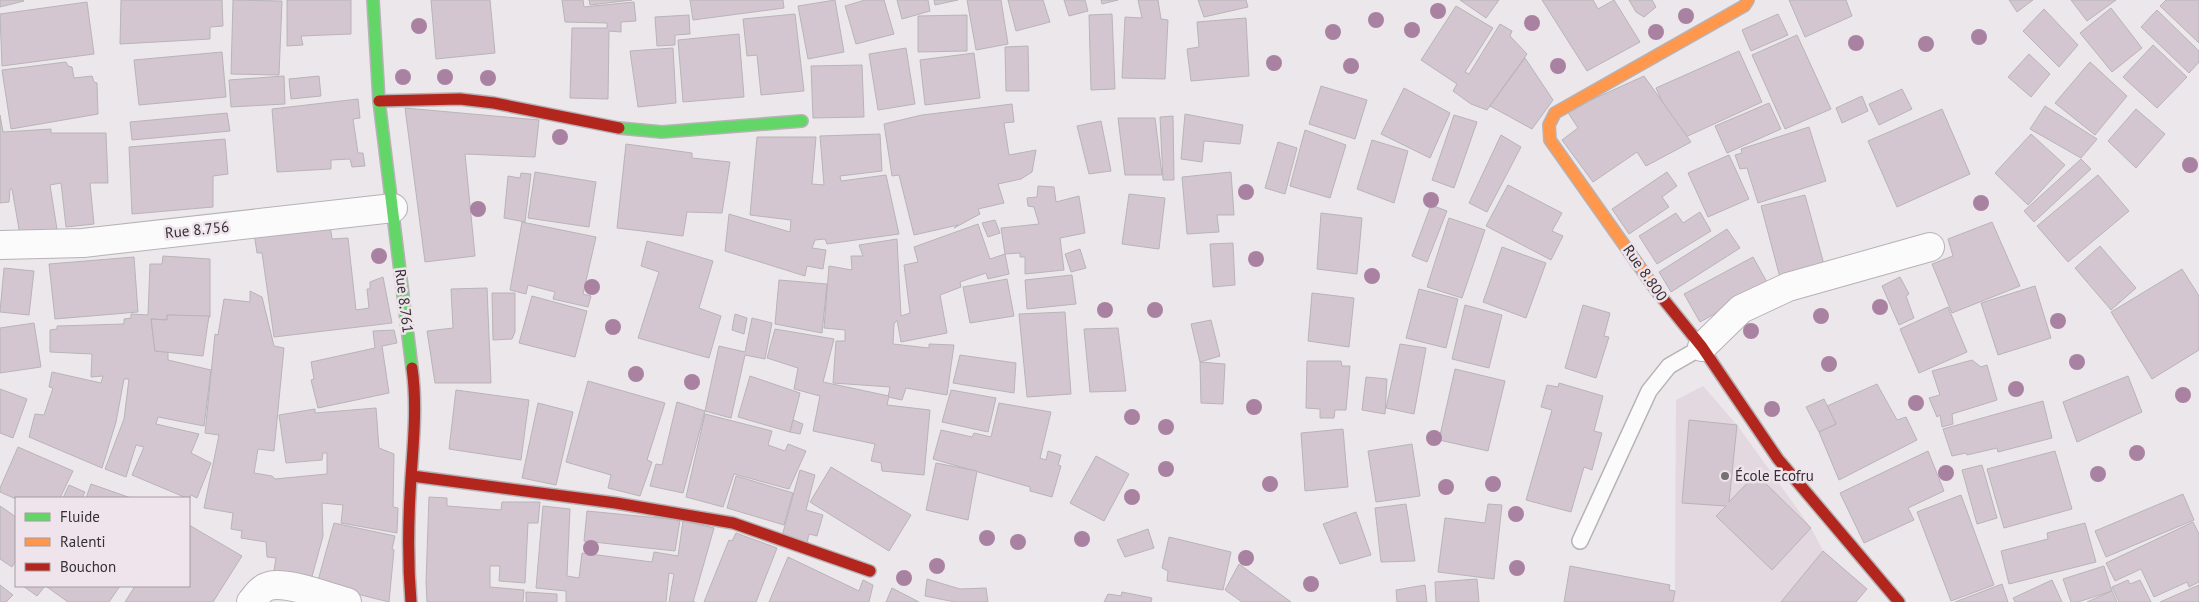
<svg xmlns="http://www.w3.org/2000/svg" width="2199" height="602" viewBox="0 0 2199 602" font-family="'PT Sans',sans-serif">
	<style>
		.built { fill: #e3d7e0 }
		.building { fill: #d3c6d0; stroke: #b8b4b7 }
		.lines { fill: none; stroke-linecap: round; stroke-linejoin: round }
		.lane-casing { stroke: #b6b2b5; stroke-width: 18 }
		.street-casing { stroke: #b6b2b5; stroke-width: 30 }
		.fast-casing { stroke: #b6b2b5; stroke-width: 14 }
		.slow-casing { stroke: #b6b2b5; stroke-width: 14 }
		.jam-casing { stroke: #b6b2b5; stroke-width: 14 }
		.lane { stroke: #fcfbfc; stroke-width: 15 }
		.street { stroke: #fcfbfc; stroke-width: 28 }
		.fast { stroke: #63d668; stroke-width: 11 }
		.slow { stroke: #ff974d; stroke-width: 11 }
		.jam { stroke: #b3261e; stroke-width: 11 }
		.tree { fill: #aa82a1 }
		.poi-dot { fill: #747073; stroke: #efe4ec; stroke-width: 2 }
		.labels { text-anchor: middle; stroke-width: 5; stroke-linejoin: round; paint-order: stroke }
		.street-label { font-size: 15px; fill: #343033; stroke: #efe4ec }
		.poi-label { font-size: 15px; fill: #343033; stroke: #efe4ec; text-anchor: start }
	</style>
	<rect width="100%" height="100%" fill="#ece7eb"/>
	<polygon class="built" points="1703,386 1737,425 1811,528 1823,551 1867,589 1856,602 1673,602 1675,591 1676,400"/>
	<g class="building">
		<polygon points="0,0 23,0 24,1 0,7"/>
		<polygon points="121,0 222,0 223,26 210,27 210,39 120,44"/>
		<polygon points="233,0 282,1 279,75 231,74"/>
		<polygon points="287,0 351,0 351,34 301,36 303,45 287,46"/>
		<polygon points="431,0 490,0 495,53 436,59"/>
		<polygon points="562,0 583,0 584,7 634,2 636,21 621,22 621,32 609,31 608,99 570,98 572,28 607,28 607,23 565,22"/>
		<polygon points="589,0 632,0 590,5"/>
		<polygon points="690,0 783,0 784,8 693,20"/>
		<polygon points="835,0 844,52 808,59 798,6"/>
		<polygon points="865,0 884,0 894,34 856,44 845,6"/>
		<polygon points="897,0 928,0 930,11 902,19"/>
		<polygon points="934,0 958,0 935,5"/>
		<polygon points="967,0 1001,0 1008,44 976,50"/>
		<polygon points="1008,0 1043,0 1050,22 1016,31"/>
		<polygon points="1064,0 1085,0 1088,11 1069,16"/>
		<polygon points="1101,0 1118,0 1102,4"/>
		<polygon points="1138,0 1158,0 1161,19 1168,20 1165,79 1122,78 1125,17 1142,18"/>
		<polygon points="1198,0 1246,0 1248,7 1204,17"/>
		<polygon points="1460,0 1499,0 1486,18"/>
		<polygon points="1542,0 1593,0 1598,9 1614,0 1640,42 1587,71"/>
		<polygon points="1629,0 1652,0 1656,7 1644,17 1636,12"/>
		<polygon points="1789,0 1846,0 1852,16 1805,37"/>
		<polygon points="2009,0 2033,0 2017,12"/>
		<polygon points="2071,0 2116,0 2087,21"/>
		<polygon points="2166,0 2199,0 2199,43 2160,6"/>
		<polygon points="87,2 94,54 2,66 0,14"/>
		<polygon points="1456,6 1493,28 1465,72 1469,74 1500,24 1512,31 1510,36 1527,54 1487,110 1471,104 1453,91 1457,84 1421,60"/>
		<polygon points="2111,8 2142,48 2112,72 2080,33"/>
		<polygon points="2044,9 2078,45 2059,67 2023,31"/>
		<polygon points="2157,10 2199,51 2199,62 2189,73 2141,27"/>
		<polygon points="795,14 804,91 761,95 757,55 747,56 743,19"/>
		<polygon points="1112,14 1115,89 1091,90 1089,15"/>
		<polygon points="1778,14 1788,35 1751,51 1742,30"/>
		<polygon points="689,15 690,34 675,35 675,45 657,46 655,17"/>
		<polygon points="967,15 967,51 918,52 918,16"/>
		<polygon points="1246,18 1249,76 1191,81 1187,49 1199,47 1197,22"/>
		<polygon points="739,34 744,97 683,102 678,40"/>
		<polygon points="1797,35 1831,109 1785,129 1752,55"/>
		<polygon points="2153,45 2187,77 2157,108 2123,77"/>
		<polygon points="1028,46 1029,91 1006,91 1005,47"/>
		<polygon points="673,48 676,103 638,107 630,51"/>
		<polygon points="906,48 915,104 878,110 869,54"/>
		<polygon points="1739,51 1762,102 1679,140 1656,88"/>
		<polygon points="222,52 226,97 139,105 134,60"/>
		<polygon points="974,53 980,98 925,105 920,60"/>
		<polygon points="2029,54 2050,74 2031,97 2008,77"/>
		<polygon points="1525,58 1553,100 1532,129 1490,106"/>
		<polygon points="66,62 68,66 72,67 74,78 92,76 94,82 97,83 98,114 11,129 2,70"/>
		<polygon points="2090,62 2127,96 2095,135 2055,103"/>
		<polygon points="862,65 864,117 813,118 811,66"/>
		<polygon points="284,76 285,104 231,107 229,80"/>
		<polygon points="319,76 321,96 291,99 289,79"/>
		<polygon points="1644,76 1691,142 1646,166 1637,152 1593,182 1562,140 1578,128 1567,111"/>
		<polygon points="1321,86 1367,100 1355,139 1309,124"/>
		<polygon points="1404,88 1450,113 1430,158 1381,134"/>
		<polygon points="1902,89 1912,109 1879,125 1869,104"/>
		<polygon points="1862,96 1868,111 1842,123 1836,108"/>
		<polygon points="358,99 360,118 353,119 358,153 363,153 365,166 352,167 350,159 331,160 331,169 277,172 272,109"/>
		<polygon points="1769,103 1781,129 1727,153 1715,126"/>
		<polygon points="1012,104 1014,122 1004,123 1009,155 1036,150 1032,172 1021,179 998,184 1004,203 978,209 980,214 954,228 958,225 914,235 899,175 892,176 884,124 922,115"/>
		<polygon points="2045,106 2097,139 2081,158 2030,129"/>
		<polygon points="405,108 539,120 535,157 465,154 475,256 425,262"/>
		<polygon points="1942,109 1970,174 1897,207 1868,141"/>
		<polygon points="2136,109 2165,134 2136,168 2108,141"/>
		<polygon points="227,113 230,131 132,140 130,122"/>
		<polygon points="1185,114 1243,125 1240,144 1204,141 1202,162 1181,159"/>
		<polygon points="0,115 3,132 51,129 51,133 106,133 108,183 90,183 94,224 66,227 61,183 50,185 57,229 20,235 12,189 10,189 9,202 0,203"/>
		<polygon points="1454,115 1477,122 1454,188 1432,180"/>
		<polygon points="1173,116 1174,180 1163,180 1160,117"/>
		<polygon points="1118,118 1155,118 1162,175 1125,175"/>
		<polygon points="1101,121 1111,171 1089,174 1077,126"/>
		<polygon points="1809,127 1826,181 1758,203 1747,168 1740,169 1735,155 1742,153 1741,149"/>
		<polygon points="1305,130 1346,145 1330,198 1290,186"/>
		<polygon points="880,134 882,171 840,176 841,181 886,175 899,234 827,244 825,239 815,240 812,248 826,250 823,269 807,266 805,276 725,251 729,214 790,232 791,220 750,215 757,137 816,137 812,184 824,185 820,136"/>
		<polygon points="2031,134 2065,165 2028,205 1995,173"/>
		<polygon points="1501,135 1521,147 1487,212 1469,203"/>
		<polygon points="225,139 228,174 213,176 213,207 132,214 129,147"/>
		<polygon points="1372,140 1408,151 1394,203 1357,189"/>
		<polygon points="1278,142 1297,148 1285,194 1265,188"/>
		<polygon points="626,144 692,153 692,158 730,162 722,213 687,212 683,236 617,228"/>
		<polygon points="1729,155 1749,199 1708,217 1688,173"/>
		<polygon points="2081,159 2091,169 2034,222 2024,211"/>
		<polygon points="535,172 596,182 589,227 528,218"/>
		<polygon points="1231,172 1234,215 1217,215 1219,232 1187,234 1182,177"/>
		<polygon points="1667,172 1677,186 1662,197 1669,207 1629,234 1612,209"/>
		<polygon points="521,173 531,174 525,222 504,218 508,176 520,178"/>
		<polygon points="2098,175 2129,211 2068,262 2037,226"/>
		<polygon points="1508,185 1562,213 1552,231 1563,236 1551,260 1486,226"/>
		<polygon points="1038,186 1054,187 1056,202 1079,196 1085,233 1060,238 1064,270 1025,274 1025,257 1020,257 1020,253 1005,254 1001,228 1039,224 1034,207 1028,206 1027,198 1037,197"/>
		<polygon points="1129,194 1165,198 1159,249 1122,244"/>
		<polygon points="1805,195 1825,268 1782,285 1761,206"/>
		<polygon points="1431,205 1447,211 1427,262 1412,256"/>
		<polygon points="1700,212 1711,231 1657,264 1639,236 1676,213 1683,223"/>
		<polygon points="1321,213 1362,218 1357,274 1317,269"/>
		<polygon points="1449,218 1485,230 1462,298 1427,287"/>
		<polygon points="995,220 1000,233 988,237 982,223"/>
		<polygon points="522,222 596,237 583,294 591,296 588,307 553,299 555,292 528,285 526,294 510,290"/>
		<polygon points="1992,222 2020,286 1952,313 1932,264 1953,256 1948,239"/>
		<polygon points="330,224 332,239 348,238 356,310 369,308 367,289 370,289 370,282 383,277 392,323 274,337 262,253 257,253 254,233"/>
		<polygon points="978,224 990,259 1005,254 1009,274 988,279 986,273 960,282 961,287 940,295 947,333 901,342 897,320 894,324 893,344 929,348 929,344 954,345 947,395 906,388 902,400 888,397 890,387 833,383 836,341 845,341 845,330 824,328 829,266 852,270 851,256 863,256 859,245 897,239 901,316 910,313 904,265 918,262 914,247"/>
		<polygon points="1727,229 1740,248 1671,292 1659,272"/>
		<polygon points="647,241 713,261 699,308 721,316 709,358 638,338 659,272 641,266"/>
		<polygon points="1233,243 1235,285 1213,287 1210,244"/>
		<polygon points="2100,246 2136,288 2111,310 2075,268"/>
		<polygon points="1502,247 1546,263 1526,318 1483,302"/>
		<polygon points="1080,249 1086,268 1071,272 1065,254"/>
		<polygon points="163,256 210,259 210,317 167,315 167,320 151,319 155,351 168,352 168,360 211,370 204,426 158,417 156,424 199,434 191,453 211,463 197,498 191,495 189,499 132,475 144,447 136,445 126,477 105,469 124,419 129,379 124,379 116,422 102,468 29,437 35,414 44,415 53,388 49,387 52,372 101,383 103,376 91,377 92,354 50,352 50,330 57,329 57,326 124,324 124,319 131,318 131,314 148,315 150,264 162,264"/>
		<polygon points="134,257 138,312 55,319 49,264"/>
		<polygon points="1753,257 1768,284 1700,322 1684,294"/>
		<polygon points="4,268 34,271 29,315 0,312"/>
		<polygon points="2182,269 2199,296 2199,350 2152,379 2111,312"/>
		<polygon points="1072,275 1076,304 1027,309 1025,280"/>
		<polygon points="1900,277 1909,294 1906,296 1914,318 1899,325 1882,286"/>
		<polygon points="1007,279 1014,316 970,323 963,287"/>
		<polygon points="779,280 827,284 822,333 775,324"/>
		<polygon points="2035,286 2051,338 1998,355 1981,303"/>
		<polygon points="487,288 491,383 435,383 427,331 453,328 451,289"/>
		<polygon points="1419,289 1458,299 1446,348 1406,338"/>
		<polygon points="250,291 262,297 274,346 284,348 274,451 258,449 254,473 272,476 275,479 327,474 327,453 323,453 322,460 286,463 279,415 315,409 315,413 376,408 379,448 394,454 393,507 398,508 397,533 341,523 343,505 322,503 323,536 310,584 274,570 276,558 267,557 266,542 241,538 242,531 231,529 233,513 204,508 219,435 205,433 215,334 218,335 224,299 250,302"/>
		<polygon points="492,293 515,293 515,332 512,339 493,340"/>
		<polygon points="1312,293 1354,298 1349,347 1308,341"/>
		<polygon points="532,296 587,311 575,357 519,343"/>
		<polygon points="1465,305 1502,315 1489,368 1452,359"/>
		<polygon points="1583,305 1610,313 1604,336 1609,337 1596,378 1565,368"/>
		<polygon points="1948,307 1967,352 1919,373 1900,329"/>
		<polygon points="1065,312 1071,394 1027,397 1019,314"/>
		<polygon points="735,314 747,318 744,334 732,330"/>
		<polygon points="167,315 209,316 203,356 155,351 151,319 167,320"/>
		<polygon points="752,318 772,323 765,359 745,355 731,418 705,411 719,346 745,352"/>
		<polygon points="1211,320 1220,356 1200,362 1191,324"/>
		<polygon points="34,323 41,367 0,373 0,328"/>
		<polygon points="1118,328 1126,391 1090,392 1084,329"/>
		<polygon points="775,329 834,339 823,382 889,396 887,405 930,410 924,475 882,471 881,463 871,461 875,444 813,431 820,396 794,389 798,368 767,358"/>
		<polygon points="394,330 397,343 382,346 389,393 318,408 311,380 314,379 311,362 375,348 373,331"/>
		<polygon points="1400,344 1426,348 1414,414 1386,408"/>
		<polygon points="960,355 1016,363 1014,393 953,383"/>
		<polygon points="1972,360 1981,367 1987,365 1997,400 1952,414 1953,424 1942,427 1940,415 1937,417 1929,398 1940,395 1932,371"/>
		<polygon points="1307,361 1341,361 1342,366 1350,366 1346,410 1335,410 1334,418 1320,418 1320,409 1306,408"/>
		<polygon points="1200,362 1225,364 1223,404 1201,403"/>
		<polygon points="1455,369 1505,381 1488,451 1439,440"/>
		<polygon points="750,376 800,393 790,432 738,417"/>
		<polygon points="2128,376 2142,412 2077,442 2063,402"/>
		<polygon points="1366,377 1387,379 1385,414 1362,410"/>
		<polygon points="588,381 665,403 647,460 652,462 640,496 608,488 611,475 566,462"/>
		<polygon points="1559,383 1603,396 1594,431 1602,433 1592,470 1584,467 1571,512 1526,500 1552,410 1541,407 1547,385 1558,387"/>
		<polygon points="1877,384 1897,420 1906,417 1917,440 1839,480 1819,432 1836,424 1827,406"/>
		<polygon points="0,389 27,399 13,438 0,433"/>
		<polygon points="456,390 529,400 521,460 449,449"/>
		<polygon points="951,390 996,398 988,432 942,422"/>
		<polygon points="1824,399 1836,424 1819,432 1806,407"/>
		<polygon points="2043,401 2052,438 1998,452 1997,448 1967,455 1966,453 1952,456 1943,429"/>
		<polygon points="677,402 705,411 683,493 650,486 656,464 662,465"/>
		<polygon points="538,403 573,412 556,485 522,478"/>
		<polygon points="999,403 1051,412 1040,458 1046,460 1048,451 1061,455 1058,465 1061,466 1052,497 1030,491 1030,487 933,459 941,430 972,437 974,433 991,437"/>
		<polygon points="705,414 772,431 768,445 785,451 788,444 806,451 789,489 734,474 723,507 686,497"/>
		<polygon points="793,420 803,424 800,434 790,432"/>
		<polygon points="1689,420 1737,425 1729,502 1756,474 1811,528 1772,570 1716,516 1726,506 1682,503"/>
		<polygon points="1343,429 1348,487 1305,491 1301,433"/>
		<polygon points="1412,444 1420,496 1376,502 1368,451"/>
		<polygon points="18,447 73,471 60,498 16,499 0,492 0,488"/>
		<polygon points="1928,451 1944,491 1908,508 1914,520 1864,543 1840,493"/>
		<polygon points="2055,451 2072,509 2004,528 1987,469"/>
		<polygon points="1096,456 1129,474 1104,521 1070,503"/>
		<polygon points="936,463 977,471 968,520 926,510"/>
		<polygon points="1982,465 1997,518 1977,524 1962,470"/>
		<polygon points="831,467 911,515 889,551 810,502"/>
		<polygon points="800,470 815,475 806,510 823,515 817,536 809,534 806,547 781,540"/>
		<polygon points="736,476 793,493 784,525 727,508"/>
		<polygon points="91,484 131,498 86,498"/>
		<polygon points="69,485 85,492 82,498 63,498"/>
		<polygon points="2183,494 2194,520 2106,557 2095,531"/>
		<polygon points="1961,495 1994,585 1951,601 1917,512"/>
		<polygon points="429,497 447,498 447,506 501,510 502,502 540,502 538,523 528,523 525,583 499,581 500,566 490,566 490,587 524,590 523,602 427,602 426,582"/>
		<polygon points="1406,504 1415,561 1381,562 1375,508"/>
		<polygon points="1488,504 1502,505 1494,579 1438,572 1445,518 1485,523"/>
		<polygon points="0,506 16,517 16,560 12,567 0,559"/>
		<polygon points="543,506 570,509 567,576 579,578 582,553 652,562 654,552 678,556 683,521 714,528 693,602 695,602 669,602 674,574 669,573 666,602 566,602 566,591 536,588"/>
		<polygon points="587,511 680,520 675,551 584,541"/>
		<polygon points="1356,512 1371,555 1340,564 1323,524"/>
		<polygon points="2193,522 2199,534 2199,582 2189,587 2187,582 2154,597 2141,569 2115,581 2106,563"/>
		<polygon points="334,523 395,536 392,549 394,550 389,602 317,584"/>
		<polygon points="2085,523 2096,562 2009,584 2001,551 2048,539 2047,533"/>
		<polygon points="189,525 242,556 213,602 125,602 135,586 189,586"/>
		<polygon points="1148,529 1154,548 1125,557 1117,540"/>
		<polygon points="736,533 777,548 756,602 704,602 729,540 732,541"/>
		<polygon points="1169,537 1231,552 1223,590 1167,581 1168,571 1162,568"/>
		<polygon points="1823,551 1867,589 1856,602 1781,602"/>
		<polygon points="788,557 859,591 863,580 873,585 869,602 769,602"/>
		<polygon points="1239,564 1291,602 1242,602 1225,590"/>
		<polygon points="1570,566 1670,585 1669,590 1675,591 1673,602 1564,602"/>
		<polygon points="2104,566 2112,591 2078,602 2071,602 2063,579"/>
		<polygon points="927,579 960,589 986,588 988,602 955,602 925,596"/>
		<polygon points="1477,579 1479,602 1436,602 1435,582"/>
		<polygon points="2052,580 2062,602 2015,602 2013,598"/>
		<polygon points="2128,580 2130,584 2140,580 2151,602 2119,602 2112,587"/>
		<polygon points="2002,584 2008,602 1955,602"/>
		<polygon points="0,585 13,595 6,602 0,602"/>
		<polygon points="1425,585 1427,602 1397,602 1396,590"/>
		<polygon points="2199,585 2199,602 2160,602"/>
		<polygon points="23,586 45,586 37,596"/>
		<polygon points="48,586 120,586 109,602 68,602 47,587"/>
		<polygon points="892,588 919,602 886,602"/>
		<polygon points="2112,591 2117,602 2087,602"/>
		<polygon points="526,592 557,594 557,602 526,602"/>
		<polygon points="1122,592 1152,598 1151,602 1104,602 1108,594 1121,596"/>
	</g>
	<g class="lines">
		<g class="lane-casing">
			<polyline id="lane" points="1580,541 1649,391 1669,366 1702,347"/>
		</g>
		<g class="street-casing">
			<g id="street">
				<polyline points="0,245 83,243 393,208"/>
				<polyline points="1702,347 1741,309 1788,287 1930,247"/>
				<path d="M251,602C256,596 261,588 269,586C288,581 327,597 347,602"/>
			</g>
		</g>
		<g class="fast-casing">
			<g id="fast">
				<polyline points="373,0 379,101 412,368"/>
				<polyline points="619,128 662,132 802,121"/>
			</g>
		</g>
		<g class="slow-casing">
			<polyline id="slow" points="1656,290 1550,140 1549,125 1555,113 1744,6 1748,0"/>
		</g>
		<g class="jam-casing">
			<g id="jam">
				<polyline points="379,101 460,99 494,103 619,128"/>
				<polyline points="1656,290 1702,347 1778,459 1899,602"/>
				<polyline points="412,476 616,503 733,523 870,571"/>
				<path d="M411,602C408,566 408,531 410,495C412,453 418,410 412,368"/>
			</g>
		</g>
		<use href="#lane" class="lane"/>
		<use href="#street" class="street"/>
		<use href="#fast" class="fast"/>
		<use href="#slow" class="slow"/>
		<use href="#jam" class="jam"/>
	</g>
	<g class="tree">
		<circle cx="1438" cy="11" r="8"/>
		<circle cx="1686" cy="16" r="8"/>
		<circle cx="1376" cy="20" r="8"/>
		<circle cx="1532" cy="23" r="8"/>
		<circle cx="419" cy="26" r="8"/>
		<circle cx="1412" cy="30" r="8"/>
		<circle cx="1333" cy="32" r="8"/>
		<circle cx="1656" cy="32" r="8"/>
		<circle cx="1979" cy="37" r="8"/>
		<circle cx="1856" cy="43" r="8"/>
		<circle cx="1926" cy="44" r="8"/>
		<circle cx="1274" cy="63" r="8"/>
		<circle cx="1351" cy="66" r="8"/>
		<circle cx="1558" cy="66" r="8"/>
		<circle cx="403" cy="77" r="8"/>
		<circle cx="445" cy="77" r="8"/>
		<circle cx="488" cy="78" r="8"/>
		<circle cx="560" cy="137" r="8"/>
		<circle cx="2190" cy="165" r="8"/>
		<circle cx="1246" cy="192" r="8"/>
		<circle cx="1431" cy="200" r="8"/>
		<circle cx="1981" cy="203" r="8"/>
		<circle cx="478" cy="209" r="8"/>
		<circle cx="379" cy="256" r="8"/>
		<circle cx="1256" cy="259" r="8"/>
		<circle cx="1372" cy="276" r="8"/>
		<circle cx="592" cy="287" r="8"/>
		<circle cx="1880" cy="307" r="8"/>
		<circle cx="1105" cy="310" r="8"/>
		<circle cx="1155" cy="310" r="8"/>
		<circle cx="1821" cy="316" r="8"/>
		<circle cx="2058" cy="321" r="8"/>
		<circle cx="613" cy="327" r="8"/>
		<circle cx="1751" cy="331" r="8"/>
		<circle cx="2077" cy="362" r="8"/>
		<circle cx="1829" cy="364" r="8"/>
		<circle cx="636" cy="374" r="8"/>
		<circle cx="692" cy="382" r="8"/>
		<circle cx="2016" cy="389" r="8"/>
		<circle cx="2183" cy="395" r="8"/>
		<circle cx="1916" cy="403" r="8"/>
		<circle cx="1254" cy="407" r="8"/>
		<circle cx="1772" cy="409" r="8"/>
		<circle cx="1132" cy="417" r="8"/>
		<circle cx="1166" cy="427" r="8"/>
		<circle cx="1434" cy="438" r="8"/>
		<circle cx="2137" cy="453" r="8"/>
		<circle cx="1166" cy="469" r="8"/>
		<circle cx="1946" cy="473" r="8"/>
		<circle cx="2098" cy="474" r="8"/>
		<circle cx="1270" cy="484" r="8"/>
		<circle cx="1493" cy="484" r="8"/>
		<circle cx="1446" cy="487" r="8"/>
		<circle cx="1132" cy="497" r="8"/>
		<circle cx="1516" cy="514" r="8"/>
		<circle cx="987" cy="538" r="8"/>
		<circle cx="1082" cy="539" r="8"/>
		<circle cx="1018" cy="542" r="8"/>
		<circle cx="591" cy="548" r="8"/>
		<circle cx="1246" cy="558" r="8"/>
		<circle cx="937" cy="566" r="8"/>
		<circle cx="1517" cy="568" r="8"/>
		<circle cx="904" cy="578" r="8"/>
		<circle cx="1311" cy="584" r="8"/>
	</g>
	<circle class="poi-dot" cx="1725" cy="476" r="5"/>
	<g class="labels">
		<g class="street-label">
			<text transform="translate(197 230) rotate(-6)" y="5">Rue 8.756</text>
			<text transform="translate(1645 273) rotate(55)" y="5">Rue 8.800</text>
			<text transform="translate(404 301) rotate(83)" y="5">Rue 8.761</text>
		</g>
		<g class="poi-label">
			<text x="1735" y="481">École Ecofru</text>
		</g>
	</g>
	<rect x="15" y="497" width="175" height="90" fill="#efe4ec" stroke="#a49ca2"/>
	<rect x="25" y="513" width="25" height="8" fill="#63d668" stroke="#a49ca2"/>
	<text x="60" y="522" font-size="15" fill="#343033">Fluide</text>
	<rect x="25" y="538" width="25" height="8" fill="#ff974d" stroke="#a49ca2"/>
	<text x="60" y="547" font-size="15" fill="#343033">Ralenti</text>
	<rect x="25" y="563" width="25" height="8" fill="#b3261e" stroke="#a49ca2"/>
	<text x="60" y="572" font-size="15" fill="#343033">Bouchon</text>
</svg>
